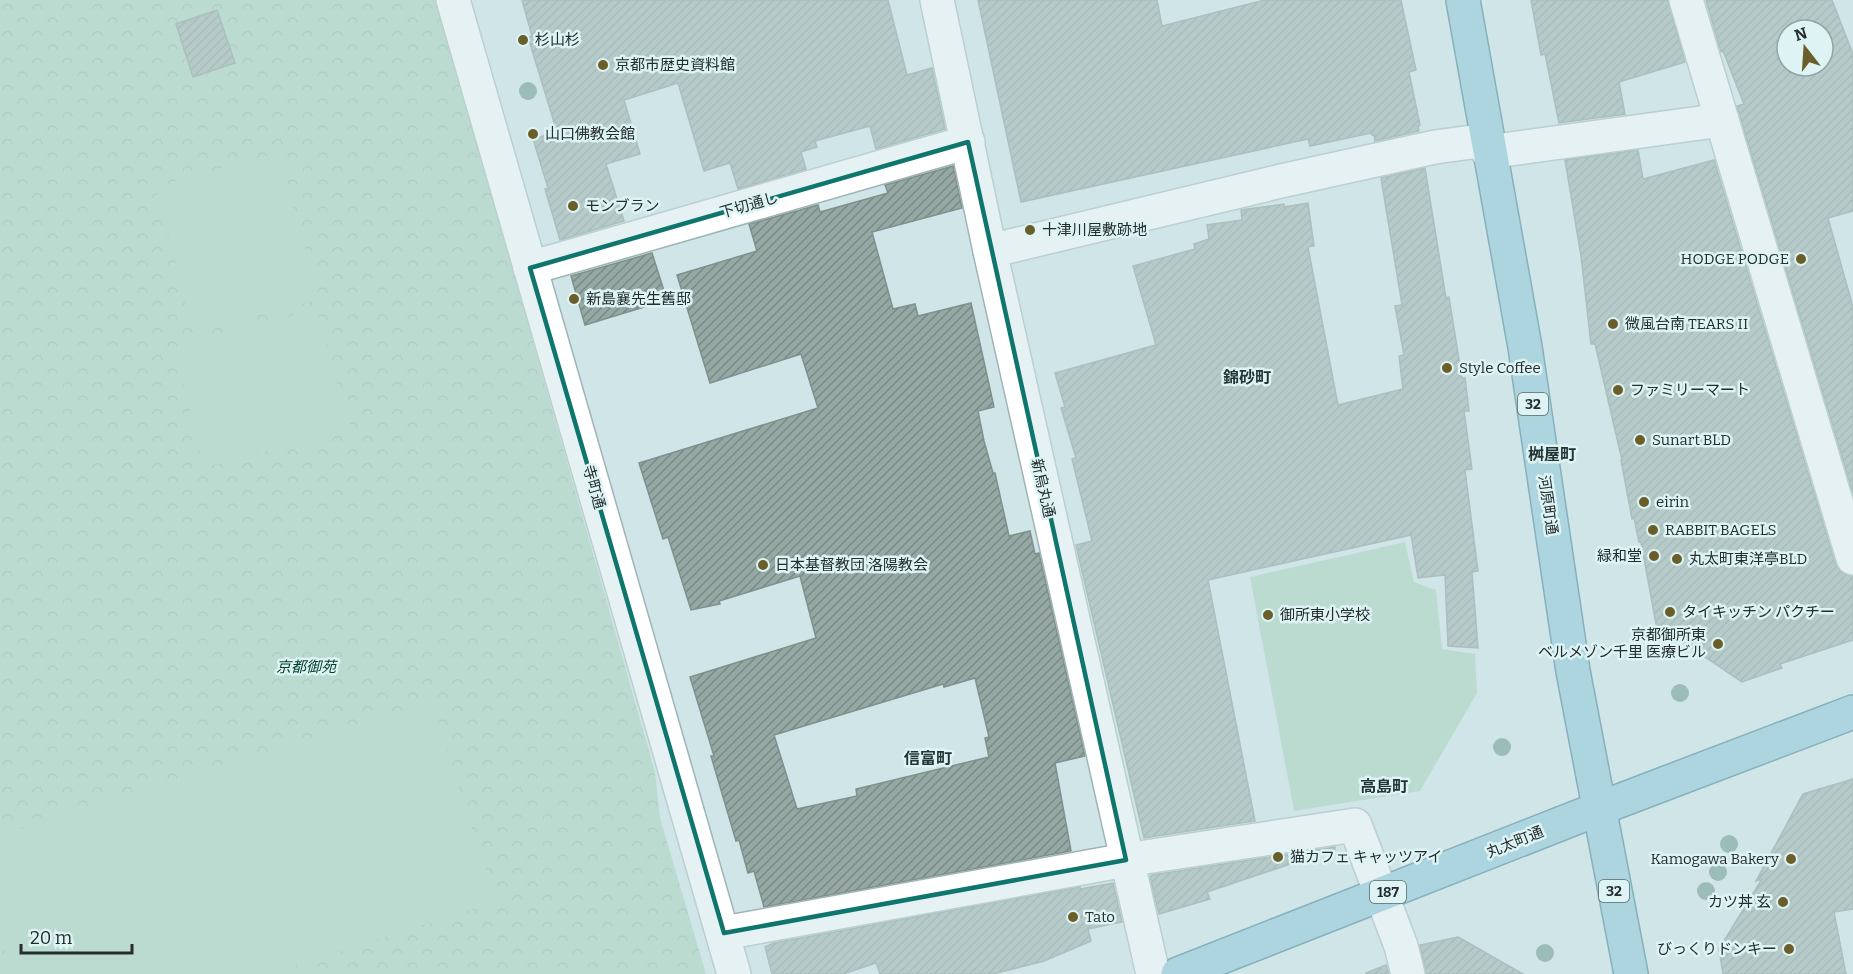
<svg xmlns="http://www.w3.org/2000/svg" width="1853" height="974" viewBox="0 0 1853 974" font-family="Bitter,'Noto Sans JP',serif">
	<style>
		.park { fill: url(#park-crowns) }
		.pitch { fill: #a3ceb6 }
		.building { fill: url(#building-hatch); stroke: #7e918d; stroke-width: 1.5; fill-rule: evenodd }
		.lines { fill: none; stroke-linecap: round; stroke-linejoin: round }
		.minor-casing { stroke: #9fb4b5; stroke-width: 36 }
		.major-casing { stroke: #2d7188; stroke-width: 36 }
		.minor { stroke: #fff; stroke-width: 33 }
		.major { stroke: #84c0d4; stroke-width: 33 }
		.tree { fill: #5e8a7d }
		.marked { fill: none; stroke: #0f766e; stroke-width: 4.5; stroke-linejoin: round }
		.poi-dot { fill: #6a5e2b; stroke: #ddf3f4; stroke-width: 2 }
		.labels { text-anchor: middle; stroke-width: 5; stroke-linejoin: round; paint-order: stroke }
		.shield { fill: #ddf3f4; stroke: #5c6869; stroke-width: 1.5 }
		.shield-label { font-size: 14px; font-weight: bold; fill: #252d2e }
		.poi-label { font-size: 15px; fill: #252d2e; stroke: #ddf3f4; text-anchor: start }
		.street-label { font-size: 15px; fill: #252d2e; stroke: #ddf3f4 }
		.park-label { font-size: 15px; font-style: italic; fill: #003f27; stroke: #ddf3f4 }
		.neighbourhood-label { font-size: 16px; font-weight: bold; fill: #243536; stroke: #ddf3f4 }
	</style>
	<defs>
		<pattern id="park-crowns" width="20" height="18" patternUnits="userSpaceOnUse" patternTransform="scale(1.5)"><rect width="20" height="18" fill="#a3ceb6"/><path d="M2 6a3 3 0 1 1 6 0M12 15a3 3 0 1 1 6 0" fill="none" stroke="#8cb19d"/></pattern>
		<pattern id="building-hatch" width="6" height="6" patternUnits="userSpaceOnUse" patternTransform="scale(1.5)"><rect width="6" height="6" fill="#95a8a4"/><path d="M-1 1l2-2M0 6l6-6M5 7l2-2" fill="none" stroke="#798986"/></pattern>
	</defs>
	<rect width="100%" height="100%" fill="#d0e5e7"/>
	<polygon class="park" points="0,0 436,0 655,772 660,818 706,974 0,974"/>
	<g class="pitch">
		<polygon points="278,153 319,299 195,333 155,187"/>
		<polygon points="316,309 351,429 205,467 174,348"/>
		<polygon points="1405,542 1414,582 1436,590 1442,649 1475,654 1477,693 1420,791 1294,811 1250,577"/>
		<polygon points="431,702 496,902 267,974 13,974 0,933 0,835"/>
	</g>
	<g class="building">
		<polygon points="522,0 888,0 907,75 932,68 945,129 876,149 870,126 815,141 817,147 801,152 806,169 738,189 730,163 704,171 678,83 624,100 640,154 606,164 624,221 560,240 545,189 548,188 533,139 557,132 528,37 532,36"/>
		<polygon points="978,0 1157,0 1162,26 1265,0 1401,0 1416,70 1409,72 1420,125 1418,126 1419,131 1375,141 1374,135 1372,135 1371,133 1310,146 1308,139 1021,202"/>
		<polygon points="1531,0 1668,0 1685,62 1619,82 1625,114 1559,123 1545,54 1541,55"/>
		<path d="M1706,0H1832L1853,54V211L1828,218L1853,307V493L1737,106L1744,104L1723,51L1721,52ZM1787,30H1823V66H1787Z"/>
		<polygon points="217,10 235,63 193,77 176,24"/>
		<polygon points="1638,150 1643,179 1714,160 1835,563 1841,572 1853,576 1853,640 1780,664 1782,668 1742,682 1656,624 1641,542 1639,542 1634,518 1632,519 1621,460 1622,460 1595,344 1591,344 1581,256 1565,160"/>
		<path d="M953,166L962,208L872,232L893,309L915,304L918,316L971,303L994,407L978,411L984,441L993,473H995L1009,536L1030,531L1035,554L1039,553L1085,756L1055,763L1071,851L764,907L754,871L748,873L739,840L736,841L711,756H714L690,677L816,638L800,576L719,601L720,604L691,610L668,537L663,539L639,463L818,408L801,354L710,383L677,275L757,251L749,224L818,205L820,212L888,193L885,185ZM975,678L989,737L985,738L989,757L856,789L857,796L797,809L774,735L943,684L944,687Z"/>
		<polygon points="1425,168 1446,298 1449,297 1462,378 1465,378 1469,411 1464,411 1472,469 1465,470 1478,571 1472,572 1478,648 1448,646 1445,575 1418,578 1411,535 1208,580 1255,821 1144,838 1076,545 1092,541 1072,459 1076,458 1061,408 1065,407 1055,373 1156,345 1133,266 1195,249 1194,244 1209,239 1207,225 1242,220 1241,210 1284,204 1284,207 1308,203 1314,246 1308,247 1338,405 1403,389 1399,356 1404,355 1395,306 1402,305 1381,178"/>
		<polygon points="652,253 667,300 585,325 571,276"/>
		<polygon points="1853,779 1853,909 1834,912 1846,974 1723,974 1719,949 1762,879 1756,881 1803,794"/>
		<polygon points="1335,847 1335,849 1207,892 1210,899 1159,914 1150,877 1152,875"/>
		<polygon points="1113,883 1122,922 1088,929 1091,941 1044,961 993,974 880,974 876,963 843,974 772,974 765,947 774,943 1080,887 1080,889"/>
		<polygon points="1458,937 1523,974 1426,974 1420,945"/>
		<polygon points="1386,965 1389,974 1366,974 1366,973"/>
	</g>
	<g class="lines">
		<g class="minor-casing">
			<g id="minor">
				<polyline points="453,0 734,974"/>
				<polyline points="937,0 990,251 1153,974"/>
				<polyline points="1686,0 1853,558"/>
				<polyline points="1488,152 1722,120"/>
				<polyline points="990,251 1281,181 1435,147 1487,140"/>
				<polyline points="530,268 968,142"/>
				<polyline points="724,933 1126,860 1355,825 1401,946 1408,974"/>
			</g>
		</g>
		<g class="major-casing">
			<g id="major">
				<polyline points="1463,0 1525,347 1573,671 1631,974"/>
				<polyline points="1178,974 1598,809 1853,712"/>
			</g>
		</g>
		<use href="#minor" class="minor"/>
		<use href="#major" class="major"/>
	</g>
	<g class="tree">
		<circle cx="528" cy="91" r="9"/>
		<circle cx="1680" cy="693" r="9"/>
		<circle cx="1502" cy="747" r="9"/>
		<circle cx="1729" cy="844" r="9"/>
		<circle cx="1718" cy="872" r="9"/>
		<circle cx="1706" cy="891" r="9"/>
		<circle cx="1545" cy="953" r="9"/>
	</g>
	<path d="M0 0H1853V974H0ZM968,142L1126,860L724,933L530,268Z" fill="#d0e5e7" fill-opacity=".55" fill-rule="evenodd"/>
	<path class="marked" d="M968,142L1126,860L724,933L530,268Z"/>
	<g class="poi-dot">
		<circle cx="523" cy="40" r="6"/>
		<circle cx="603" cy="65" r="6"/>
		<circle cx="533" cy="134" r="6"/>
		<circle cx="573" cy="206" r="6"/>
		<circle cx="1030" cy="230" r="6"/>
		<circle cx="1801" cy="259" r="6"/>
		<circle cx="574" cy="299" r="6"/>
		<circle cx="1613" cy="324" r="6"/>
		<circle cx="1447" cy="368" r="6"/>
		<circle cx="1618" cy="390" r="6"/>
		<circle cx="1640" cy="440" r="6"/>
		<circle cx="1644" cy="502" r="6"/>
		<circle cx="1653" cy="530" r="6"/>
		<circle cx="1654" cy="556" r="6"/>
		<circle cx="1677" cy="559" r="6"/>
		<circle cx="763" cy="565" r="6"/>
		<circle cx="1670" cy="612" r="6"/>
		<circle cx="1268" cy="615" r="6"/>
		<circle cx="1718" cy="644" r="6"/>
		<circle cx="1278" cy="857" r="6"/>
		<circle cx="1791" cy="859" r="6"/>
		<circle cx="1783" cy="902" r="6"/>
		<circle cx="1073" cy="917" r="6"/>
		<circle cx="1789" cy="949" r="6"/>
	</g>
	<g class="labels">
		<g class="shield">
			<rect x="1518" y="393" width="30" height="22" rx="4.5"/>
			<rect x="1599" y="880" width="30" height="22" rx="4.5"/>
			<rect x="1370" y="881" width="36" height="22" rx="4.5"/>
		</g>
		<g class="shield-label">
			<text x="1533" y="409">32</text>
			<text x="1614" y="896">32</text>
			<text x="1388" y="897">187</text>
		</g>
		<g class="poi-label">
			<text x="535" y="45">杉山杉</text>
			<text x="615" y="70">京都市歴史資料館</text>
			<text x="545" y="139">山口佛教会館</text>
			<text x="585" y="211">モンブラン</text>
			<text x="1042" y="235">十津川屋敷跡地</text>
			<text x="1789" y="264" text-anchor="end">HODGE PODGE</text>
			<text x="586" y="304">新島襄先生舊邸</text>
			<text x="1625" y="329">微風台南 TEARS II</text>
			<text x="1459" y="373">Style Coffee</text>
			<text x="1630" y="395">ファミリーマート</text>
			<text x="1652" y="445">Sunart BLD</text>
			<text x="1656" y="507">eirin</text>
			<text x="1665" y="535">RABBIT BAGELS</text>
			<text x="1642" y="561" text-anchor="end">緑和堂</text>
			<text x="1689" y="564">丸太町東洋亭BLD</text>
			<text x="775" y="570">日本基督教団 洛陽教会</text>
			<text x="1682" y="617">タイキッチン パクチー</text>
			<text x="1280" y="620">御所東小学校</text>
			<text x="1706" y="640" text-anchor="end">京都御所東<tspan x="1706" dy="17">ベルメゾン千里 医療ビル</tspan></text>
			<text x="1290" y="862">猫カフェ キャッツアイ</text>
			<text x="1779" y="864" text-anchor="end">Kamogawa Bakery</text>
			<text x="1771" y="907" text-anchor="end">カツ丼 玄</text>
			<text x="1085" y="922">Tato</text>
			<text x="1777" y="954" text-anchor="end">びっくりドンキー</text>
		</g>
		<g class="street-label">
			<text transform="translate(749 205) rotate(-16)" y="5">下切通し</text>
			<text transform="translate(594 487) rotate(74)" y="5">寺町通</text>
			<text transform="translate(1043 488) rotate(77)" y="5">新烏丸通</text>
			<text transform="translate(1548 505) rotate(82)" y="5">河原町通</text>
			<text transform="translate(1515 842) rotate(-22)" y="5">丸太町通</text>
		</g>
		<g class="park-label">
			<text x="306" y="672">京都御苑</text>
		</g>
		<g class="neighbourhood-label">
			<text x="1247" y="383">錦砂町</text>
			<text x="1552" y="460">桝屋町</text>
			<text x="928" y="764">信富町</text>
			<text x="1384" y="792">高島町</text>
		</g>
	</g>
	<g transform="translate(1805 48) rotate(343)"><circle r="28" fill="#ddf3f4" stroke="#93a4a5" stroke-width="1.5"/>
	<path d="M0-4.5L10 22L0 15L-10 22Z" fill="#6a5e2b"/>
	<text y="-9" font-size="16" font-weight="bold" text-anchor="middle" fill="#252d2e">N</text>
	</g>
	<path d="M21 944v9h111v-9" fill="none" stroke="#252d2e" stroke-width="3"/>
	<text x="30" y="944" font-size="18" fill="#252d2e" stroke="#ddf3f4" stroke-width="4.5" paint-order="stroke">20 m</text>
</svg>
